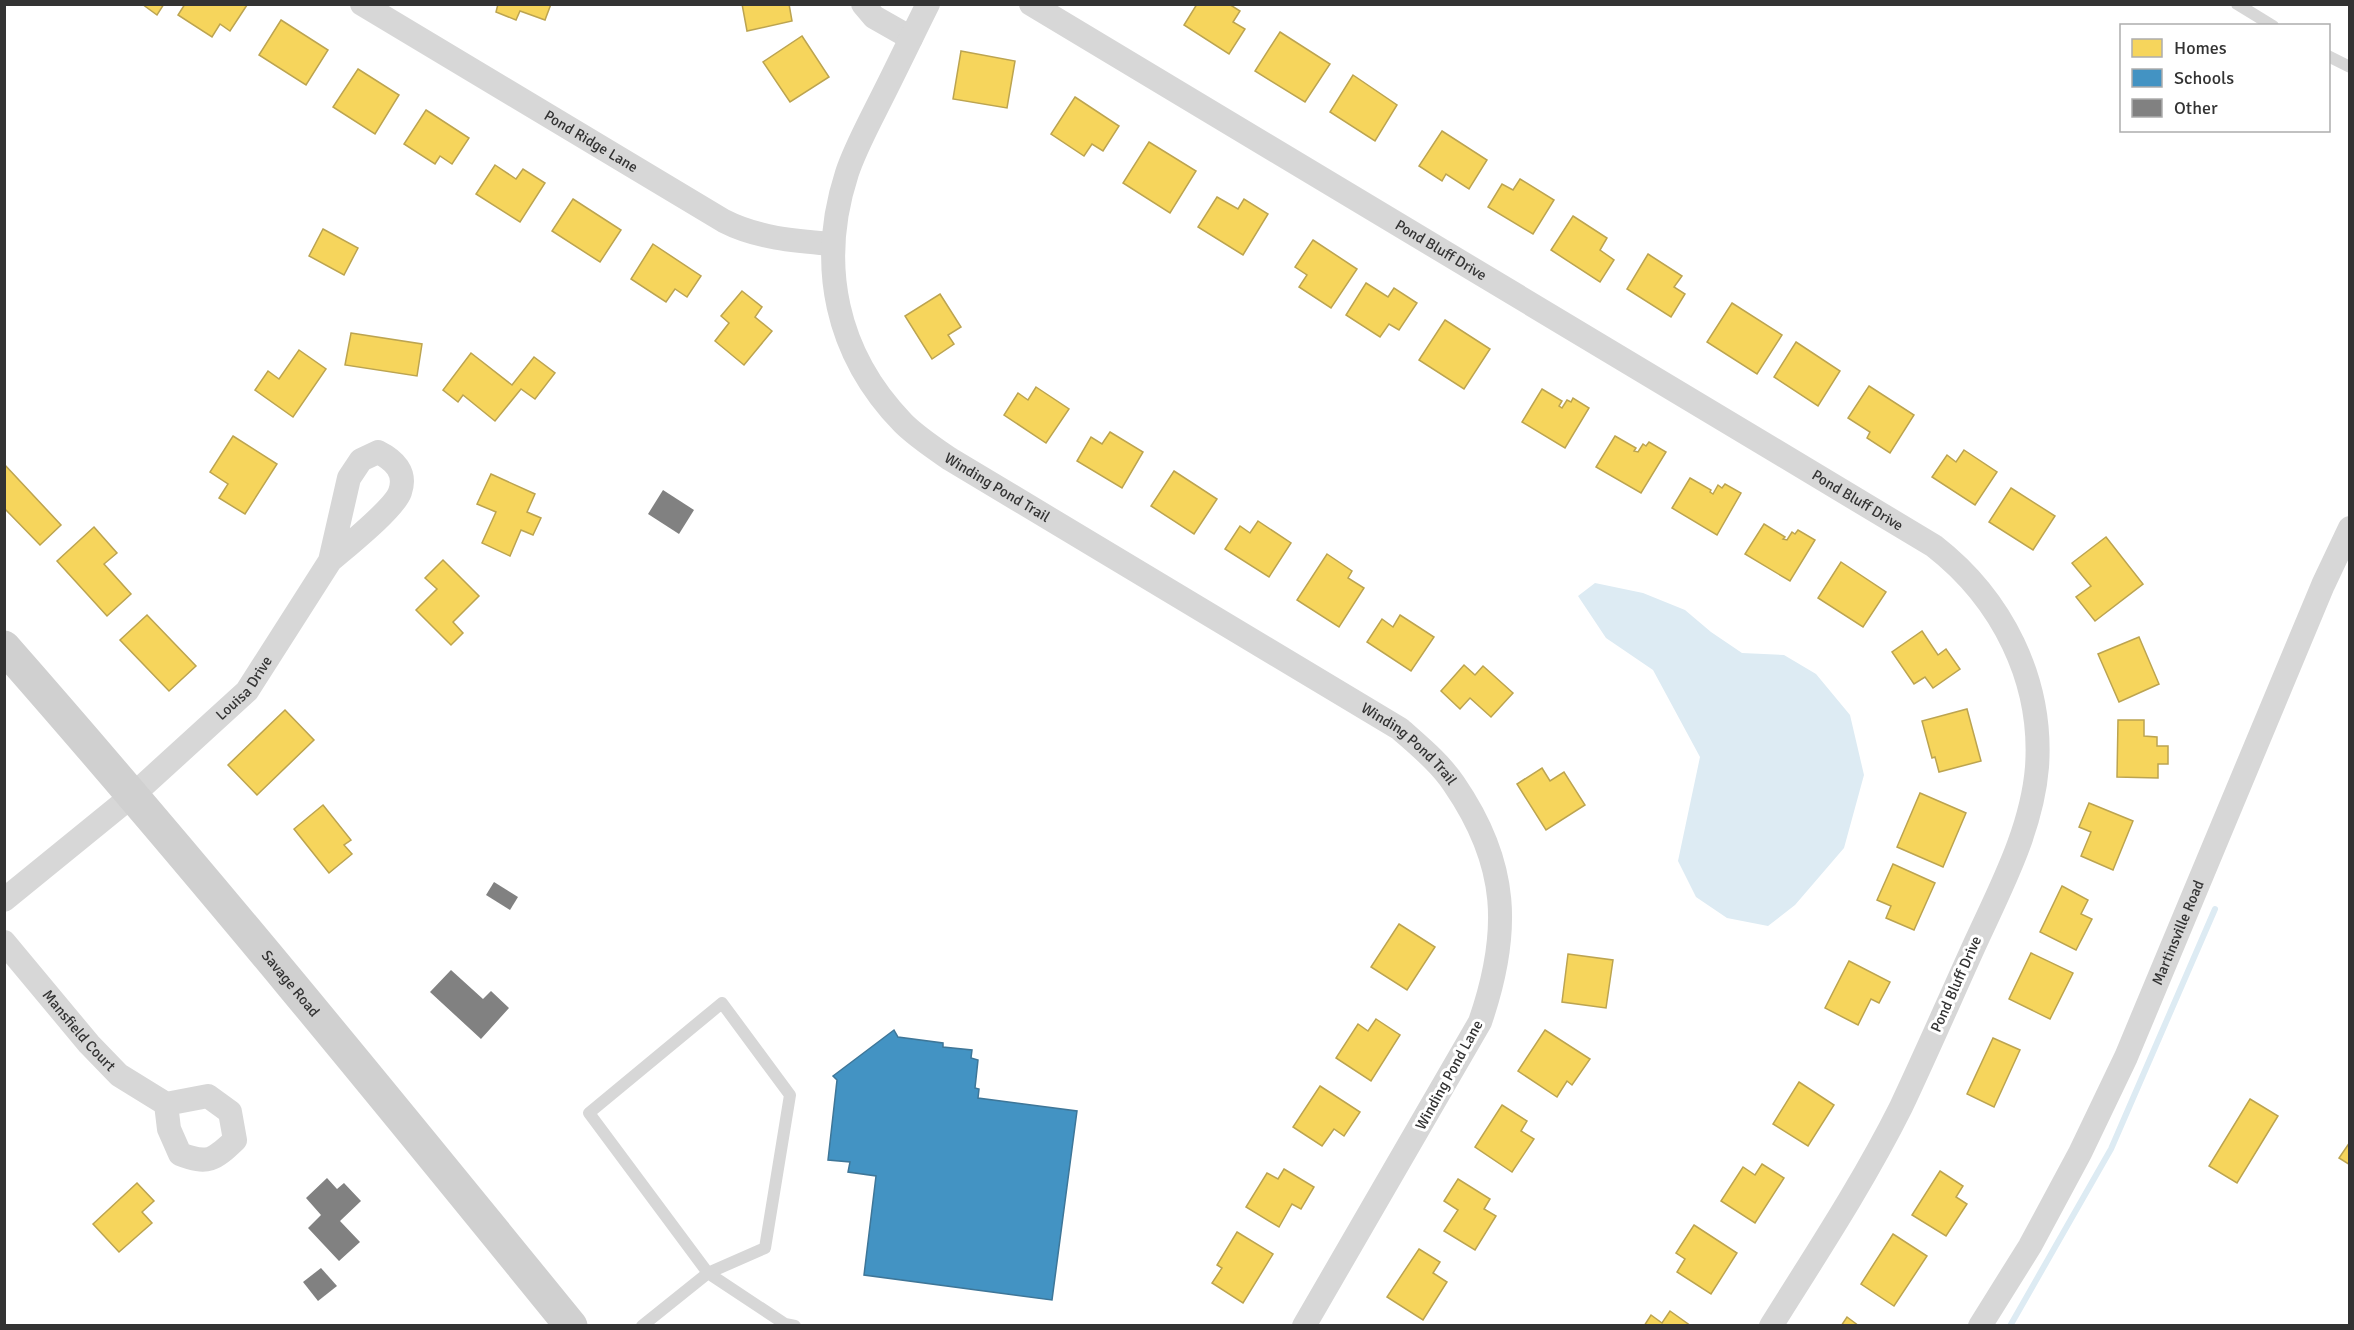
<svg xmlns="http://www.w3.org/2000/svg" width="2354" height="1330" viewBox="0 0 2354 1330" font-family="Signika,sans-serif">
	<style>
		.water { fill: #ddebf3 }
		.homes { fill: #f6d55c; stroke: #bca450; stroke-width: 1.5 }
		.schools { fill: #4393c3; stroke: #3e7698; stroke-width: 1.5 }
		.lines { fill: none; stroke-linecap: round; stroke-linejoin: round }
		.stream { stroke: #ddebf3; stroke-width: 6 }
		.building { fill: #818181 }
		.lane { stroke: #d7d7d7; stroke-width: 12 }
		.street { stroke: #d7d7d7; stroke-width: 24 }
		.secondary { stroke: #d0d0d0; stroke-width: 33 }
		.labels { text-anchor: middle; stroke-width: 6; stroke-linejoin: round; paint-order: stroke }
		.street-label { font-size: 15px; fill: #333; stroke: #fff }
	</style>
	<rect width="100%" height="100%" fill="#fff"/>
	<polygon class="water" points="1595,583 1643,593 1685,610 1711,632 1742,653 1784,655 1816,674 1850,715 1864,775 1844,848 1795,905 1768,926 1727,918 1696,897 1678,861 1700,757 1653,670 1606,638 1578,596"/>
	<g class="homes">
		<polygon points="142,4 164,4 157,15"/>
		<polygon points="185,4 246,4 247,5 230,31 220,24 212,37 178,15"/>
		<polygon points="498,4 551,4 545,20 520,11 516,20 496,12"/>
		<polygon points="742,4 789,4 792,21 747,31"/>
		<polygon points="1197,4 1229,4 1240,11 1233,22 1245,29 1229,54 1184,25"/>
		<polygon points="281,20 328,50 306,85 259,55"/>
		<polygon points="1280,32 1330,64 1305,102 1255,71"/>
		<polygon points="802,36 829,77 790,102 763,62"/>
		<polygon points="961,51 1015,61 1007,108 953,99"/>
		<polygon points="358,69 399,95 375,134 333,107"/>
		<polygon points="1353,75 1397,105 1375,141 1330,112"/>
		<polygon points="1075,97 1119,126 1103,151 1092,144 1084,156 1051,134"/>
		<polygon points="426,110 469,138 452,164 440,156 435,164 404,144"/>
		<polygon points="1442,131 1487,160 1469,189 1446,174 1442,181 1419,166"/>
		<polygon points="1149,142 1196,171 1170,213 1123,183"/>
		<polygon points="495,165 516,179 523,169 545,183 520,222 476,194"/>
		<polygon points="1520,179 1554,200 1533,234 1488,207 1502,184 1513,190"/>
		<polygon points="1217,197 1238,209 1244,199 1268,214 1243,255 1198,227"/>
		<polygon points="573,199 621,230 600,262 552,231"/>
		<polygon points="1573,216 1607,238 1600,250 1614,260 1600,282 1551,250"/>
		<polygon points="323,229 358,248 344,275 309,256"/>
		<polygon points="1313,240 1357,269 1331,308 1299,287 1307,275 1295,267"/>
		<polygon points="653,244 701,276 687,297 675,289 666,302 631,279"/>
		<polygon points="1648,254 1682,276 1674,287 1685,294 1671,317 1627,289"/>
		<polygon points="1366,283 1388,297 1394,288 1417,303 1399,330 1389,324 1380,337 1346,315"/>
		<polygon points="742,291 762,307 755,317 772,331 744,365 715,341 729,323 721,316"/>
		<polygon points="940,294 961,327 948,335 954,344 932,359 905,316"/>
		<polygon points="1732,303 1782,335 1757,374 1707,342"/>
		<polygon points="1445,320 1490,349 1464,389 1419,360"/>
		<polygon points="351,333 422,344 417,376 345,365"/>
		<polygon points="1796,342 1840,371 1818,406 1774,377"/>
		<polygon points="299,350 326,369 293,417 255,390 268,371 279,379"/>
		<polygon points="471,353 512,385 534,357 555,373 535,399 521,389 495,421 463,395 458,402 443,390"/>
		<polygon points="1869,386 1914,415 1890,453 1867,438 1870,432 1848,418"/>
		<polygon points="1036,387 1069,409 1046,443 1004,415 1018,393 1028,400"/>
		<polygon points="1542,389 1562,401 1559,406 1562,408 1567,400 1571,402 1573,398 1589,408 1565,448 1522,422"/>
		<polygon points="1110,432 1143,452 1122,488 1077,461 1091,437 1102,444"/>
		<polygon points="233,436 277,464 245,514 219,498 228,484 210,472"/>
		<polygon points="1615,436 1636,448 1634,451 1638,452 1643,444 1646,446 1649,442 1666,452 1641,493 1596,467"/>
		<polygon points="1964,450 1997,472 1975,505 1932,477 1947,455 1956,462"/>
		<polygon points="4,464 61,525 40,545 4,508"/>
		<polygon points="1174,471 1217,499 1194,534 1151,506"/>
		<polygon points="491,474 535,494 527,512 541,518 533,535 521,530 510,556 482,543 496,512 477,504"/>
		<polygon points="1690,478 1711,490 1710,492 1713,494 1718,485 1722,488 1725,484 1741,493 1717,535 1672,508"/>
		<polygon points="2011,488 2055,516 2033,550 1989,522"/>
		<polygon points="1258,521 1291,543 1269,577 1225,549 1240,526 1250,533"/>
		<polygon points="1764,524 1785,537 1783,539 1787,540 1792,532 1795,534 1798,530 1815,540 1790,581 1745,554"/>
		<polygon points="94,527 117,553 104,564 131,594 107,616 57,561"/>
		<polygon points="2106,537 2143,584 2095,621 2076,597 2091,586 2072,563"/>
		<polygon points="1327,554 1352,571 1348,578 1364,588 1339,627 1297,600"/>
		<polygon points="443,560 479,596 453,622 463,633 451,645 416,610 437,589 425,578"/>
		<polygon points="1841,562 1886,592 1863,627 1818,598"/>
		<polygon points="147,615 196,666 169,691 120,640"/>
		<polygon points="1400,615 1434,637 1411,671 1367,642 1382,619 1393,627"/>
		<polygon points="1922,631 1938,655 1946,649 1960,669 1933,688 1925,677 1914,684 1892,652"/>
		<polygon points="2139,637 2159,684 2119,702 2098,654"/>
		<polygon points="1464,665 1475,675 1483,666 1513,693 1491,717 1470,698 1460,709 1441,691"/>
		<polygon points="1967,709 1981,761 1939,772 1935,757 1932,758 1922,721"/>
		<polygon points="285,710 314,740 257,795 228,765"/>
		<polygon points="2118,720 2144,720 2144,736 2157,737 2157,746 2168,746 2168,764 2158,764 2158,778 2117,777"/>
		<polygon points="1542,768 1550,781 1564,772 1585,805 1546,830 1517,784"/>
		<polygon points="1920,793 1966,813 1943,867 1897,847"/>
		<polygon points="2089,803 2133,821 2113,870 2081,856 2091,832 2079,827"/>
		<polygon points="323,805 351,840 344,845 352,854 329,873 294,829"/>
		<polygon points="1893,864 1935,883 1914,930 1886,918 1891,906 1877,900"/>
		<polygon points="2062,886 2088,900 2081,914 2092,919 2076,950 2040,932"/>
		<polygon points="1399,924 1435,947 1407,990 1371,967"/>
		<polygon points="2031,953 2073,973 2050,1019 2009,999"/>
		<polygon points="1568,954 1613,960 1606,1008 1562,1002"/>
		<polygon points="1849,961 1890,982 1879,1003 1871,999 1858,1025 1825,1008"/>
		<polygon points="1376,1019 1400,1035 1371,1081 1336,1058 1358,1024 1368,1031"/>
		<polygon points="1545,1030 1590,1059 1572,1085 1567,1081 1557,1097 1518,1071"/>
		<polygon points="1993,1038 2020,1050 1994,1107 1967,1094"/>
		<polygon points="1799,1082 1834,1105 1808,1146 1773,1124"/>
		<polygon points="1320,1086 1360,1112 1344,1136 1334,1129 1322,1146 1293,1127"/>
		<polygon points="2250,1099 2278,1116 2237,1183 2209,1166"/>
		<polygon points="1502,1105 1527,1121 1521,1131 1534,1139 1512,1172 1475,1147"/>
		<polygon points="2350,1142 2350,1165 2339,1158"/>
		<polygon points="1762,1164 1784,1178 1755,1223 1721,1201 1743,1167 1755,1175"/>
		<polygon points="1284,1169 1314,1187 1301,1209 1292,1204 1279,1227 1246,1207 1267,1173 1278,1179"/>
		<polygon points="1940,1171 1963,1186 1956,1197 1967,1204 1946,1236 1912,1215"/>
		<polygon points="1458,1179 1490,1199 1484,1209 1496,1216 1475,1250 1444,1231 1458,1210 1444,1201"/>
		<polygon points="137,1183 154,1201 142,1212 152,1223 119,1252 93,1224"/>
		<polygon points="1694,1225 1737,1253 1711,1294 1677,1272 1685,1259 1676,1253"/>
		<polygon points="1237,1232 1273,1254 1243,1303 1212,1283 1222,1268 1217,1265"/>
		<polygon points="1893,1234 1927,1256 1894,1306 1861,1284"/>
		<polygon points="1419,1249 1440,1262 1433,1273 1447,1282 1423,1320 1387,1297"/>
		<polygon points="1670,1311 1691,1326 1644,1326 1651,1315 1662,1323"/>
		<polygon points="1847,1317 1859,1326 1841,1326"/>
	</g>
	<polygon class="schools" points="894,1030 898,1037 943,1043 943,1047 972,1050 971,1058 978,1060 975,1088 979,1089 978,1098 1077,1111 1052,1300 864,1275 876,1176 848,1172 850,1162 828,1160 837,1080 833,1076"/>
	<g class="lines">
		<polyline class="stream" points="2010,1326 2111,1149 2215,909"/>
	</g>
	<g class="building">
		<polygon points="663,490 694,510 679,534 648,514"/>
		<polygon points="494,882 518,897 510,910 486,895"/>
		<polygon points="451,970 483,999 491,991 509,1008 481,1039 430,992"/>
		<polygon points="327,1178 337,1189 344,1183 361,1201 340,1221 360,1242 339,1261 308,1228 321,1215 306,1198"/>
		<polygon points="321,1268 337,1286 318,1301 303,1282"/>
	</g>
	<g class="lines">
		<g class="lane">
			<polyline points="2237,4 2273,26"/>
			<polyline points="2328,56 2350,67"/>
			<polyline points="642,1326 708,1273 765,1248 790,1095 722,1003 589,1113 708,1273 785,1324 795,1326"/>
		</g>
		<g class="street">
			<path id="s1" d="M362,4L724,221C757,238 795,241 832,244"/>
			<polyline points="863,4 874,17 911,38"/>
			<path id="s2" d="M928,4C910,40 893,76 875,111C865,131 854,152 847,173C817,265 836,354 903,423C917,437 934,448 950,459L1400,729C1419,746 1440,763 1454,784C1509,864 1511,932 1480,1022L1304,1326"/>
			<path id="s3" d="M1031,4L1934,546C2002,599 2043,680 2037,767C2032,830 2000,889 1974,946C1950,999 1926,1054 1901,1107C1863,1183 1816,1254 1771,1326"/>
			<path id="s4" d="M4,900L133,795L247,691L330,561L349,478L361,460L378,452C394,460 407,472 400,492C394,509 346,547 330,561"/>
			<path id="s5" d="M4,942L89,1044L119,1075L166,1104L208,1096L230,1112L235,1140C214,1160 208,1165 180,1154L169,1129L166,1104"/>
			<path id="s6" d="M1980,1326L2030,1246L2080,1153L2126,1057L2323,585L2350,528"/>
		</g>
		<path class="secondary" id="s7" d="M4,647C199,869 385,1097 571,1326"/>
	</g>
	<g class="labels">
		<g class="street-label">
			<text dy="5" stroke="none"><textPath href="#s1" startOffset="267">Pond Ridge Lane</textPath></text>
			<text dy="5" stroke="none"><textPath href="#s3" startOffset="478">Pond Bluff Drive</textPath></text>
			<text dy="5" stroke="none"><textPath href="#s2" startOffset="572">Winding Pond Trail</textPath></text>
			<text dy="5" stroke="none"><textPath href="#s3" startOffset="964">Pond Bluff Drive</textPath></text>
			<text dy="5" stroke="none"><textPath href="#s4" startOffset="321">Louisa Drive</textPath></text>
			<text dy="5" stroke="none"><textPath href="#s2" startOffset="1058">Winding Pond Trail</textPath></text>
			<text dy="5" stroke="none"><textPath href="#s6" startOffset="441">Martinsville Road</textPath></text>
			<text dy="5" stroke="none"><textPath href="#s7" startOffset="442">Savage Road</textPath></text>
			<text transform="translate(1956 984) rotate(-66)" y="5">Pond Bluff Drive</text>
			<text dy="5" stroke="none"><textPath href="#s5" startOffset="116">Mansfield Court</textPath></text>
			<text transform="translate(1449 1075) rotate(-61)" y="5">Winding Pond Lane</text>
		</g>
	</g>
	<rect width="2354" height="1330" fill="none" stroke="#333333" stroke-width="12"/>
	<rect x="2120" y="24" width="210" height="108" fill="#ffffff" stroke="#adadad" stroke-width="1.5"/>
	<rect x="2132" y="39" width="30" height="18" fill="#f6d55c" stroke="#adadad" stroke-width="1.5"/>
	<text x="2174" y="54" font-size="18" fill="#333333">Homes</text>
	<rect x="2132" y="69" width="30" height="18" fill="#4393c3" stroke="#adadad" stroke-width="1.5"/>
	<text x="2174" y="84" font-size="18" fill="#333333">Schools</text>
	<rect x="2132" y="99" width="30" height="18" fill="#818181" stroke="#adadad" stroke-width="1.5"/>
	<text x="2174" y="114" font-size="18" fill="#333333">Other</text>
</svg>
